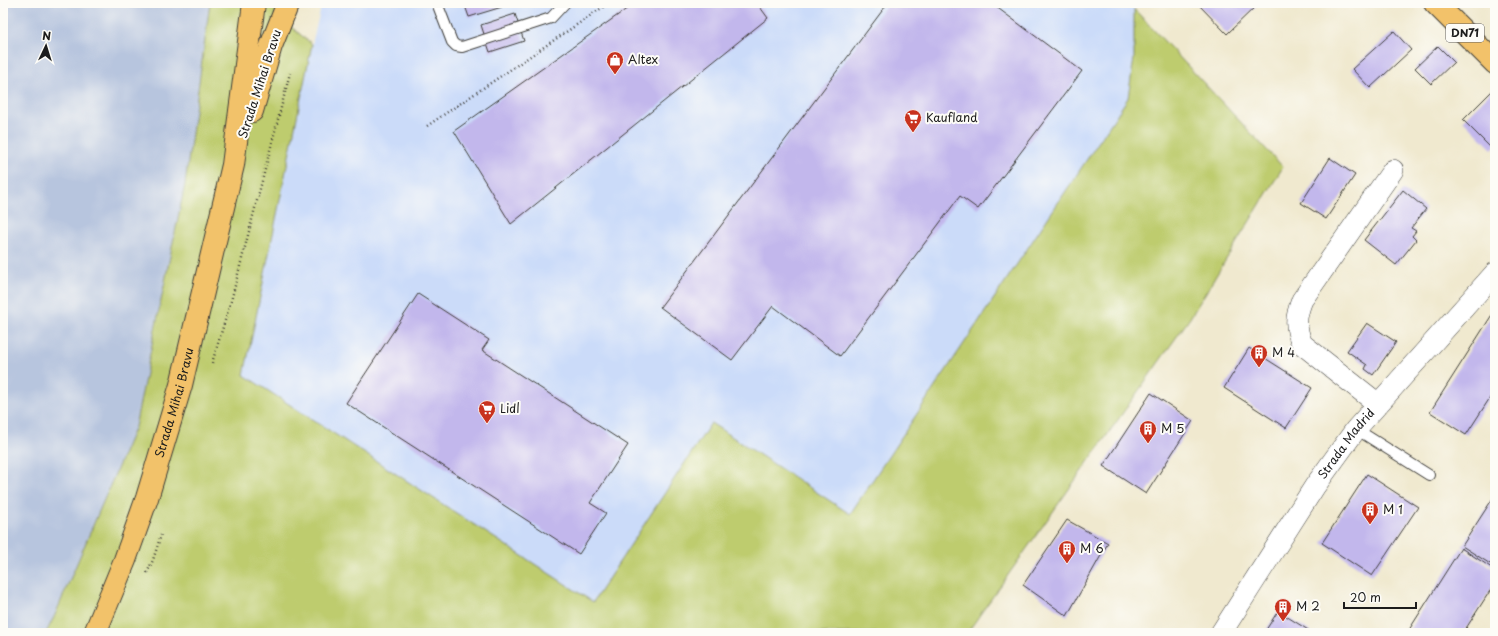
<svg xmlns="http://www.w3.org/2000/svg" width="1498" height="636" viewBox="0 0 1498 636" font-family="'Playpen Sans',sans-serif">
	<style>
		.built { fill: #cbdbf9 }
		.industrial { fill: #b7c5de }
		.green { fill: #becc6e; stroke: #6d7445 }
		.building { fill: #c2b7ec }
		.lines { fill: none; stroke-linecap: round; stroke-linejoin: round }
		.service-casing { stroke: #3c3b37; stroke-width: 12 }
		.minor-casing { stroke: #3c3b37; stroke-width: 22 }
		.primary-casing { stroke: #3c3b37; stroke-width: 24 }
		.path { stroke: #3c3b37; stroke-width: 2.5; stroke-dasharray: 1 3; stroke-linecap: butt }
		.service { stroke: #fff; stroke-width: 10 }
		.minor { stroke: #fff; stroke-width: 21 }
		.primary { stroke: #f2c26a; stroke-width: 22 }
		.labels { text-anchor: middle; stroke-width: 4; stroke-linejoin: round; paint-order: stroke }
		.shield { fill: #fdfcf7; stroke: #605f5e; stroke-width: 1 }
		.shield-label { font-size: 11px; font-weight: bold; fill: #1c1c1c }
		.poi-label { font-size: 12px; fill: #1c1c1c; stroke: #fdfcf7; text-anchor: start }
		.street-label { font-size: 12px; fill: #1c1c1c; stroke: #fdfcf7 }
	</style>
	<rect width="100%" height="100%" fill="#fdfcf7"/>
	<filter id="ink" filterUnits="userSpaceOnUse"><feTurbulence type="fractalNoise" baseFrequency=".025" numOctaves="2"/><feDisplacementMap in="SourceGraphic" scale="8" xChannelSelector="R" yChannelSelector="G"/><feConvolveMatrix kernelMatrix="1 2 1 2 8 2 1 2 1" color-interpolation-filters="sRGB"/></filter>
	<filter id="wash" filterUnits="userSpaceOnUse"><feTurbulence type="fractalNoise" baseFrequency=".012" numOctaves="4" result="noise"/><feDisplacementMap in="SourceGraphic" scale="16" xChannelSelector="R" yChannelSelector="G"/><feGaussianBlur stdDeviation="0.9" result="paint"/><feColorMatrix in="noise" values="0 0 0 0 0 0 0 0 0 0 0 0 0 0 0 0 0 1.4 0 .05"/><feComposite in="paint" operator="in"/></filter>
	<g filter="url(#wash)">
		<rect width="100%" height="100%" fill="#f0e9cf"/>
		<polygon class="built" points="322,3 1138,3 1134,9 1134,58 1128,98 850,514 711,423 593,602 244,375 312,44"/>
		<polygon class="industrial" points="3,3 210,3 185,184 135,427 55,615 46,633 3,633"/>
		<polygon class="green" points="210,3 280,3 275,14 312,44 244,375 593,602 711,423 850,514 1128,98 1134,58 1134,9 1283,167 1190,318 967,633 46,633 55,615 135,427 185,184"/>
		<g id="blocks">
			<g class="building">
				<polygon points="464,3 500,3 502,7 469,17"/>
				<polygon points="635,3 757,3 768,18 511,224 454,131"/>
				<polygon points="888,3 991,3 1082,71 978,209 960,196 840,356 773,306 732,360 660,307"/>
				<polygon points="1197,3 1257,3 1258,4 1227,34"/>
				<polygon points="515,14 524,41 490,52 481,25"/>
				<polygon points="1394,31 1411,50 1370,88 1352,69"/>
				<polygon points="1438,46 1454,62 1431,84 1415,68"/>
				<polygon points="1492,91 1495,94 1495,146 1492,149 1463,120"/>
				<polygon points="1330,158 1355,175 1326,219 1301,203"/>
				<polygon points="1403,190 1426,209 1411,228 1416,231 1412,236 1416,240 1396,265 1364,240"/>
				<polygon points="418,294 489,340 482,350 628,445 590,503 606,513 579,554 346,403"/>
				<polygon points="1495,310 1495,390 1466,435 1430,412"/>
				<polygon points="1367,323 1396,342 1373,375 1365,369 1367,365 1347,351"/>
				<polygon points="1249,348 1312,388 1286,428 1224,388"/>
				<polygon points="1151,393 1193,421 1146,494 1103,466"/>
				<polygon points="1367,474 1418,507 1372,576 1322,543"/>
				<polygon points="1495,495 1495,567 1462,546"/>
				<polygon points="1067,520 1108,543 1067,616 1023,585"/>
				<polygon points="1461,548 1495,570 1495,583 1463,633 1407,633"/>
				<polygon points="1278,611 1313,633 1264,633"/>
			</g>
		</g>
	</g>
	<g filter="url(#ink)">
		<use href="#blocks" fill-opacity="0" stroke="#3c3b37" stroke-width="1"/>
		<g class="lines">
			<g class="service-casing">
				<g id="service">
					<polyline points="437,3 452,42 456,46 462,47 551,18 565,3"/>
					<polyline points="1356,429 1429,475"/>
				</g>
			</g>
			<g class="minor-casing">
				<g id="minor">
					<path d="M1378,404L1302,344C1295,326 1295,318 1302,300L1393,170"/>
					<path id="s1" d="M1221,633L1315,486L1356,429L1495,273"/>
				</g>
			</g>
			<g class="primary-casing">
				<g id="primary">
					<polyline points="1435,3 1495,63"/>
					<polyline points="252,111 271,46 288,3"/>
					<path id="s2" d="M95,633L125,560L147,498L181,385L233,165L254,3"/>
				</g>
			</g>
			<g class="path">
				<polyline points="427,126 609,3"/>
				<polyline points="212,363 231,301 290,73"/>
				<polyline points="147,573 153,560 161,535"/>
			</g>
			<use href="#service" class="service"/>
			<use href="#minor" class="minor"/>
			<use href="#primary" class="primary"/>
		</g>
	</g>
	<defs>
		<g id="shop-pin" transform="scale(0.9)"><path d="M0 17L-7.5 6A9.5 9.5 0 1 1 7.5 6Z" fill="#c8321e" stroke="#fdfcf7"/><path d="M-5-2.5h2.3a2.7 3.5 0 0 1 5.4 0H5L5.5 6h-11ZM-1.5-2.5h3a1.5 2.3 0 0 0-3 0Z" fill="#fff"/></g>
		<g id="supermarket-pin" transform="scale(0.9)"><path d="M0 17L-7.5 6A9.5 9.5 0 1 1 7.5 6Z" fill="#c8321e" stroke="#fdfcf7"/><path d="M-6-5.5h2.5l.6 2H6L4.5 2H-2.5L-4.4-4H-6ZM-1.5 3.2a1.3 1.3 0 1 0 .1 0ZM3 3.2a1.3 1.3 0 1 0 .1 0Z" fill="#fff"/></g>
		<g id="building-pin" transform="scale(0.9)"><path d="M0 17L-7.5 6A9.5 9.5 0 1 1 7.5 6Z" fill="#c8321e" stroke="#fdfcf7"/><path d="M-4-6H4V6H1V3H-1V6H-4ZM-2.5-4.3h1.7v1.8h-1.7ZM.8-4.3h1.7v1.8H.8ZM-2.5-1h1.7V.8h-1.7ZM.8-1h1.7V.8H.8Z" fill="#fff"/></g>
	</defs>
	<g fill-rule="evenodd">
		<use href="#shop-pin" x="615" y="60"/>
		<use href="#supermarket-pin" x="913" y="118"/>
		<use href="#building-pin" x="1259" y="353"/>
		<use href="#supermarket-pin" x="487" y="409"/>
		<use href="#building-pin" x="1148" y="429"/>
		<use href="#building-pin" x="1370" y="510"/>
		<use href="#building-pin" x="1067" y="549"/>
		<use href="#building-pin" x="1283" y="607"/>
	</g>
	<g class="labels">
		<rect class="shield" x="1446" y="24" width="38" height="18" rx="3"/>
		<g class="shield-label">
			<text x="1465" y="37">DN71</text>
		</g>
		<g class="poi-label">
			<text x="628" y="64">Altex</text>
			<text x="926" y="122">Kaufland</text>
			<text x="1272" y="357">M 4</text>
			<text x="500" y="413">Lidl</text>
			<text x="1161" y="433">M 5</text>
			<text x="1383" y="514">M 1</text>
			<text x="1080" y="553">M 6</text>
			<text x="1296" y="611">M 2</text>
		</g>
		<g class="street-label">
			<text transform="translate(260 84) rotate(-72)" y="4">Strada Mihai Bravu</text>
			<text dy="4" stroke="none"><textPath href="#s2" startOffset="244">Strada Mihai Bravu</textPath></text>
			<text dy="4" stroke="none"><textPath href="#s1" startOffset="227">Strada Madrid</textPath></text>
		</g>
	</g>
	<rect width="1498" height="636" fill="none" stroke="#fdfcf7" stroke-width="16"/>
	<g transform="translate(46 46) rotate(4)" stroke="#fdfcf7" stroke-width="3" paint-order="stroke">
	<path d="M0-3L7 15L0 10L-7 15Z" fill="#1c1c1c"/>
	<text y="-6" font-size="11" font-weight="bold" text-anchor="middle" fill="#1c1c1c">N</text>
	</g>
	<path d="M1344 602v6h72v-6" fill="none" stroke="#1c1c1c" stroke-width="2"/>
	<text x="1350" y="602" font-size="12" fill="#1c1c1c" stroke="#fdfcf7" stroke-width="3" paint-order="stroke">20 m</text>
</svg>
